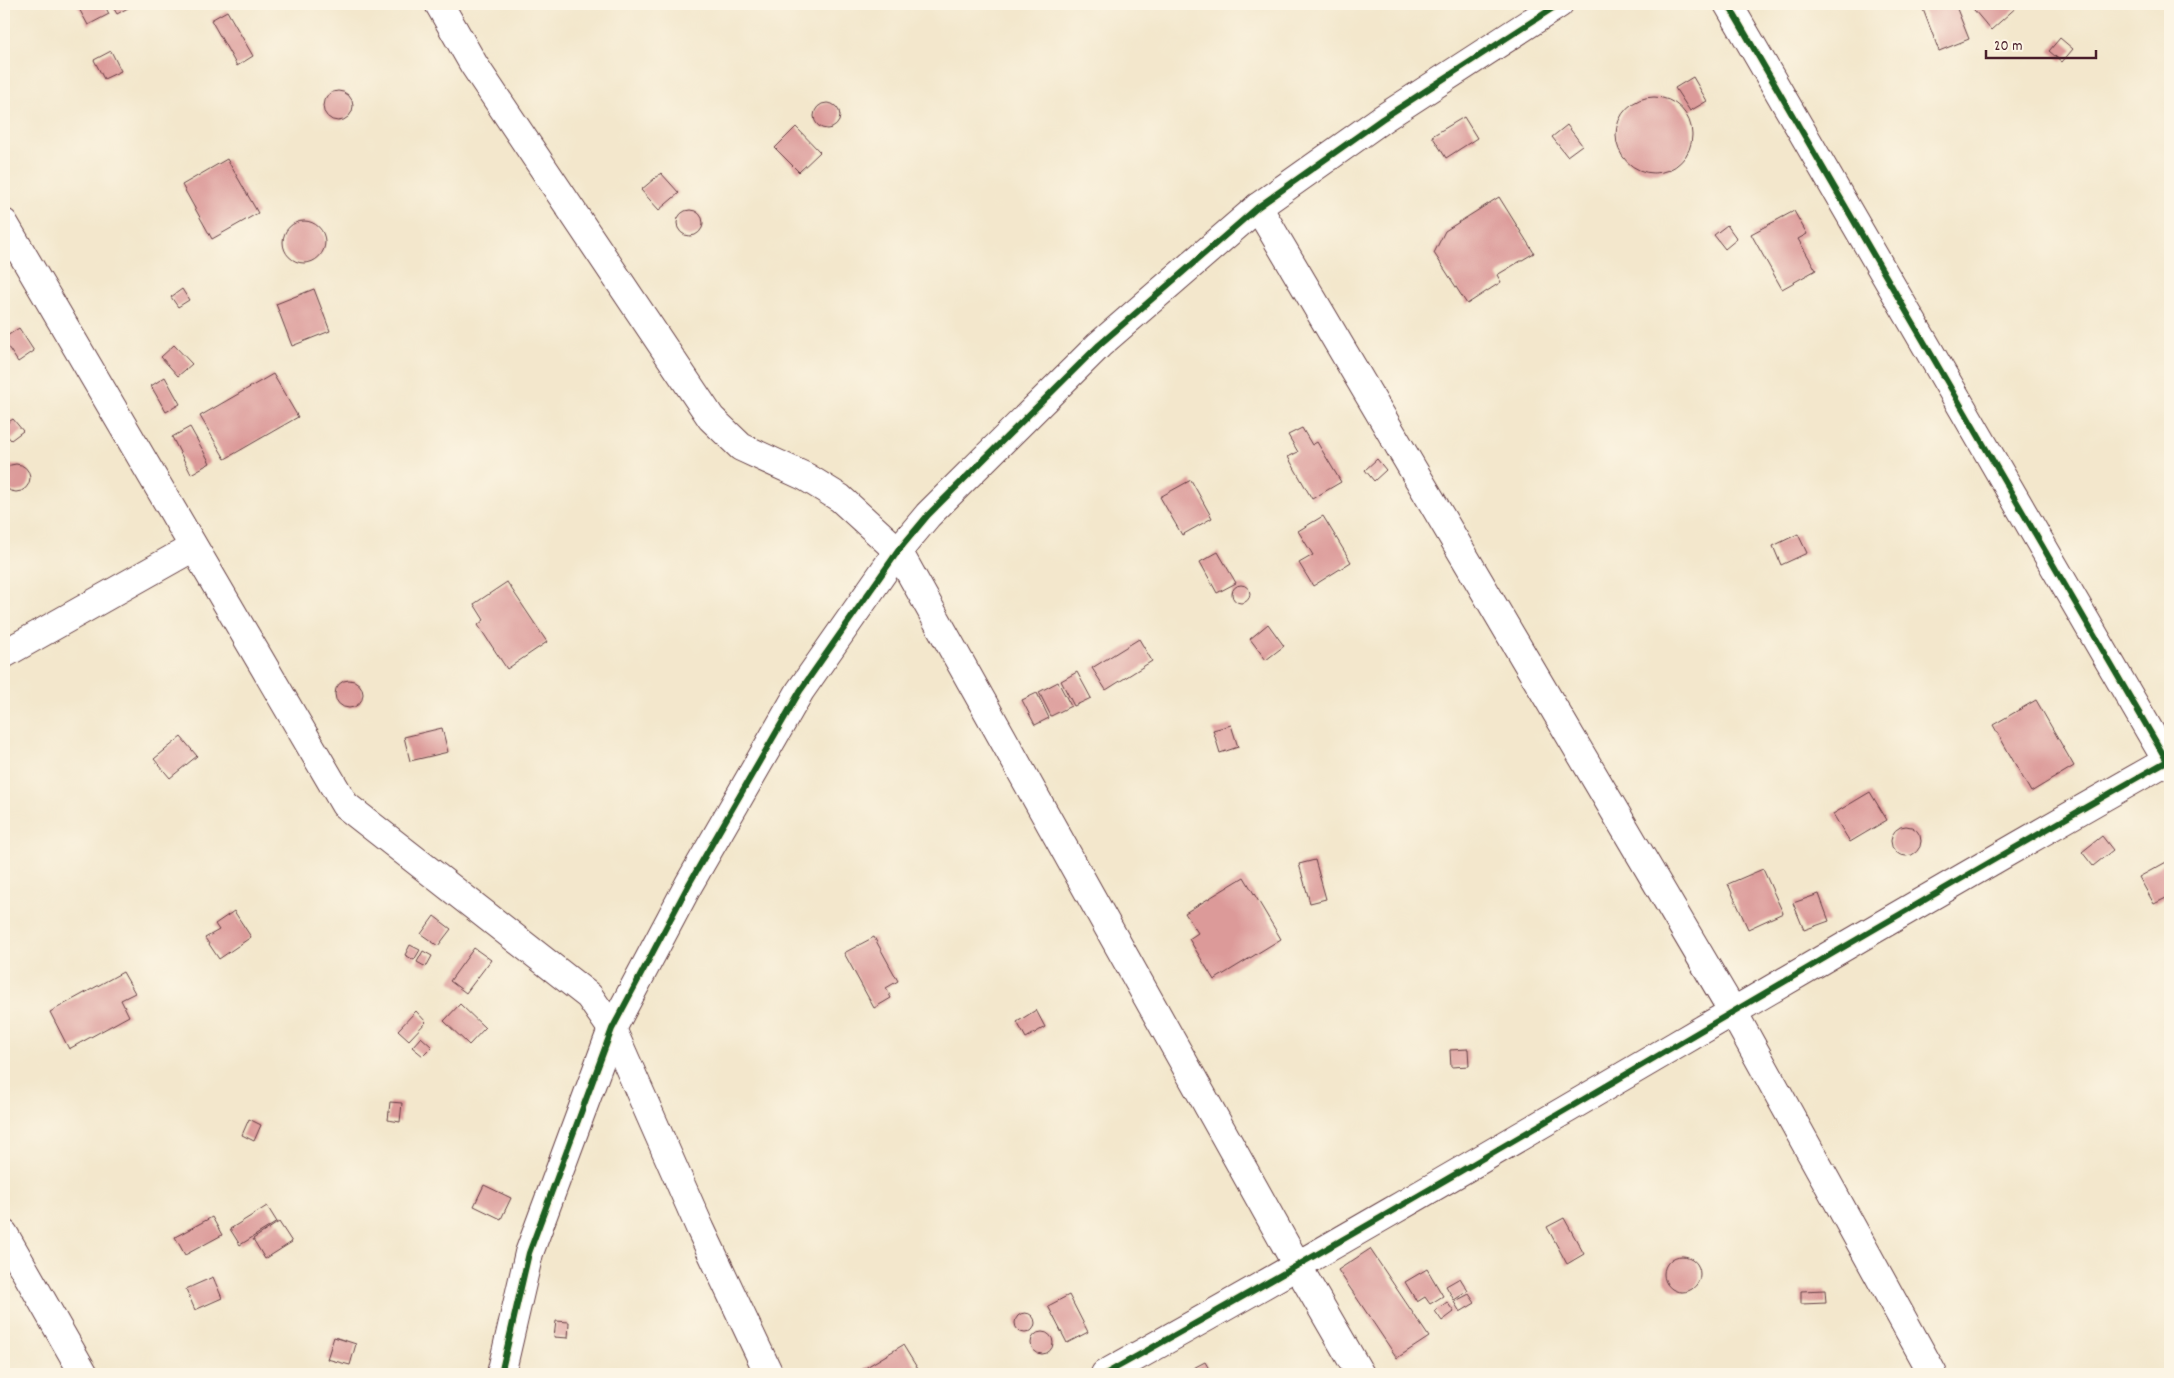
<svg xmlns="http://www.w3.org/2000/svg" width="2174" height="1378" viewBox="0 0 2174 1378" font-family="Dekko,sans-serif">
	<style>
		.building { fill: #dc9a99 }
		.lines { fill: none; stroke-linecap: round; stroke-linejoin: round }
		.minor-casing { stroke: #633d43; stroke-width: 30 }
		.minor { stroke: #fff; stroke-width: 28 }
		.cycleway-casing { stroke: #fcf5e5; stroke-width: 9 }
		.cycleway { stroke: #1b5e20; stroke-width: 6 }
	</style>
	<rect width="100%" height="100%" fill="#fcf5e5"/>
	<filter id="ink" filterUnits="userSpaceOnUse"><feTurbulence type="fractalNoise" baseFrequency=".02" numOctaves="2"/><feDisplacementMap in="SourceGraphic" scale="10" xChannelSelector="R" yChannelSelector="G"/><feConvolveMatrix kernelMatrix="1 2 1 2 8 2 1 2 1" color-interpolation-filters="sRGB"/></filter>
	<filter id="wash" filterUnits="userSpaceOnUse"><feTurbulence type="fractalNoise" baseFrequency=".0096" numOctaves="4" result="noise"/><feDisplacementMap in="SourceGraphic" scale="20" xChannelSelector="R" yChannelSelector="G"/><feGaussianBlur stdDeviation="1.12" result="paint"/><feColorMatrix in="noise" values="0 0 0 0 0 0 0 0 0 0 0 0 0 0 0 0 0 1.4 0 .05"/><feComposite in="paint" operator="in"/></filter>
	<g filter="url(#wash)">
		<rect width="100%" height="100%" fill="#f3e7cc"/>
		<g id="blocks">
			<g class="building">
				<polygon points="104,4 109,14 88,25 77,5"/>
				<polygon points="111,4 135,4 117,14"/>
				<polygon points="1921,4 1955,4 1969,39 1939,51"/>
				<polygon points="1969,4 2020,4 1991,30"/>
				<polygon points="227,11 253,56 237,66 211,20"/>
				<polygon points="2060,38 2073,49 2062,62 2049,51"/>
				<polygon points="111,51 121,71 104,79 94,60"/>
				<polygon points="1693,77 1707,101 1690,111 1675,88"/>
				<circle cx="338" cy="106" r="15"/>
				<circle cx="1654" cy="135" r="38"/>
				<circle cx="827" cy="116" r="13"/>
				<polygon points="1464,117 1477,138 1446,158 1432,136"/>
				<polygon points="1567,125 1582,145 1567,156 1552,137"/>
				<polygon points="796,127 820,152 799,172 775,148"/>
				<polygon points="227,159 258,213 212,239 182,185"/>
				<polygon points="661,173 679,193 659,210 641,190"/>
				<polygon points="1499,197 1534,253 1497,275 1501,282 1467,304 1434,253 1445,231"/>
				<circle cx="690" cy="223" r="13"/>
				<polygon points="1794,211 1807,234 1798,239 1816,270 1782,289 1751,234"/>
				<circle cx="304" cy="242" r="21"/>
				<polygon points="1727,225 1737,239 1725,249 1714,235"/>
				<polygon points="182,289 189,300 178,307 171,297"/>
				<polygon points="314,289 330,331 292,346 276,304"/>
				<polygon points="19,328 34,351 18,362 4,341 4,338"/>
				<polygon points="174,345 192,364 178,376 161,357"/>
				<polygon points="273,374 298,417 225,459 200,416"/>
				<polygon points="165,377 180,404 166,412 151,386"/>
				<polygon points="13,419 23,431 11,440 4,432 4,425"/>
				<polygon points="190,427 210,463 191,474 172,437"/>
				<polygon points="1302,428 1312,445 1317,442 1341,482 1312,499 1288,457 1298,452 1288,435"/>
				<polygon points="1377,459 1386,470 1374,481 1365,470"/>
				<circle cx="16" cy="478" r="14"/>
				<polygon points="1191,480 1212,518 1182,535 1160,497"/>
				<polygon points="1323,516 1351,562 1313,586 1299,563 1313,555 1298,531"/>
				<polygon points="1798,534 1807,553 1781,565 1773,546"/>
				<polygon points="1218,552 1236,583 1217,593 1200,562"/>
				<polygon points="507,582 547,642 507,669 478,625 484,620 474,604"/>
				<circle cx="1241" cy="594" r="9"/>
				<polygon points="1268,624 1284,646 1266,660 1250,639"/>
				<polygon points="1139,639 1152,661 1106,690 1092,668"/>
				<polygon points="1077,672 1091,698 1074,706 1061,681"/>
				<circle cx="349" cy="694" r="14"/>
				<polygon points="1058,682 1071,706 1051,716 1039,692"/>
				<polygon points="1037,693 1049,718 1035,725 1022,700"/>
				<polygon points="2036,700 2074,766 2031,792 1993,725"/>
				<polygon points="1231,725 1238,747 1220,753 1213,730"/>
				<polygon points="442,728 448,752 410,761 404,737"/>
				<polygon points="181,737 197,756 170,778 154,759"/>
				<polygon points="1870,792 1887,820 1850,842 1833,814"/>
				<circle cx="1906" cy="841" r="15"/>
				<polygon points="2102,836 2113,850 2093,866 2082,852"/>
				<polygon points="1315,860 1326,899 1310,903 1299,864"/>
				<polygon points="2170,860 2170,896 2154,904 2139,877"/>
				<polygon points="1763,869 1783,913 1748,929 1728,884"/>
				<polygon points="1244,877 1281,939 1214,980 1189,939 1198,933 1185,913"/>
				<polygon points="1819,894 1829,921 1804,930 1793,903"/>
				<polygon points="234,911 251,937 219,959 205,938 219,930 215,924"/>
				<polygon points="434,916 451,929 438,946 421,934"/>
				<polygon points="874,937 898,981 886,988 891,998 874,1008 844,953"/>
				<polygon points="410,945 420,950 414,960 405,955"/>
				<polygon points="474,948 491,960 466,993 450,981"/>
				<polygon points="423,951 432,956 426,967 417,962"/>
				<polygon points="123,972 135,993 121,1000 129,1016 69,1049 50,1012"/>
				<polygon points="460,1004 485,1028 469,1045 444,1021"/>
				<polygon points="1036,1010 1045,1027 1026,1038 1017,1022"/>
				<polygon points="416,1011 426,1022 409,1040 398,1030"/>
				<polygon points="421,1037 432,1047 423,1056 412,1047"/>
				<polygon points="1468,1049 1469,1066 1451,1067 1450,1050"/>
				<polygon points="390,1102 402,1103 400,1122 388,1120"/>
				<polygon points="249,1119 261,1125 254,1141 242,1135"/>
				<polygon points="484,1185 511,1198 501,1219 474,1206"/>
				<polygon points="267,1206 277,1222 240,1245 230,1229"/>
				<polygon points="212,1217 222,1235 185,1255 175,1237"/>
				<polygon points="1564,1218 1584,1254 1567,1264 1547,1227"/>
				<polygon points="279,1222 292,1242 265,1259 253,1239"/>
				<polygon points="1370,1249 1429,1337 1397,1358 1338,1270"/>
				<circle cx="1682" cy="1274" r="18"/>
				<polygon points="1427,1269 1443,1296 1430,1304 1425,1297 1417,1302 1405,1282"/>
				<polygon points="213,1277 222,1298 195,1310 186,1289"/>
				<polygon points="1460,1278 1468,1291 1454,1300 1446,1286"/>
				<polygon points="1825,1290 1826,1303 1801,1304 1801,1291"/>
				<polygon points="1469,1294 1475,1303 1460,1312 1454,1302"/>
				<polygon points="1069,1295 1088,1332 1067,1343 1048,1306"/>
				<polygon points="1447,1302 1454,1312 1442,1321 1435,1311"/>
				<circle cx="1025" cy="1323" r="10"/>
				<polygon points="556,1321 569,1322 568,1338 554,1337"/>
				<circle cx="1042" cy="1343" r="11"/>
				<polygon points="334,1337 356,1344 350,1365 327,1359"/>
				<polygon points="903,1345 921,1374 862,1374 860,1371"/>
				<polygon points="1205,1362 1212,1374 1182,1374"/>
			</g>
		</g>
	</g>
	<g filter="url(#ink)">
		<use href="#blocks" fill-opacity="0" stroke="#633d43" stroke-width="1"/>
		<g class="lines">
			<g class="minor-casing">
				<g id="minor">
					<polyline points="439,4 474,65 711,418 741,447 806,477 840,498 898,551 1298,1267 1360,1374"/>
					<polyline points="1258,207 1732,1010 1933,1374"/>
					<polyline points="4,223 345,805 589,996 612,1029 700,1228 769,1374"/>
					<polyline points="4,654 192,548"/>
					<polyline points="4,1234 84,1374"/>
					<polyline points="501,1374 529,1253 612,1029 689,884 800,691 898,551 928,515 1099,345 1258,207 1382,119 1559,4"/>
					<path d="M1105,1374C1462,1176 1810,962 2167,761L1728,4"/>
				</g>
			</g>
			<use href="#minor" class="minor"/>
			<g class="cycleway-casing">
				<g id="cycleway">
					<polyline points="501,1374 529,1253 612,1029 689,884 800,691 898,551 928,515 1099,345 1258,207 1382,119 1559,4"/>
					<path d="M1105,1374C1462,1176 1810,962 2167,761L1728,4"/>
				</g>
			</g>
			<use href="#cycleway" class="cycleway"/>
		</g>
	</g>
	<rect width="2174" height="1378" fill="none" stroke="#fcf5e5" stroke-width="20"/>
	<path d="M1986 50v8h110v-8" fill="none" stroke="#4a1f2b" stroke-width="2.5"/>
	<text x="1994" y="50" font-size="15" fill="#4a1f2b" stroke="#fcf5e5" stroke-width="4" paint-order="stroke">20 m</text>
</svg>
